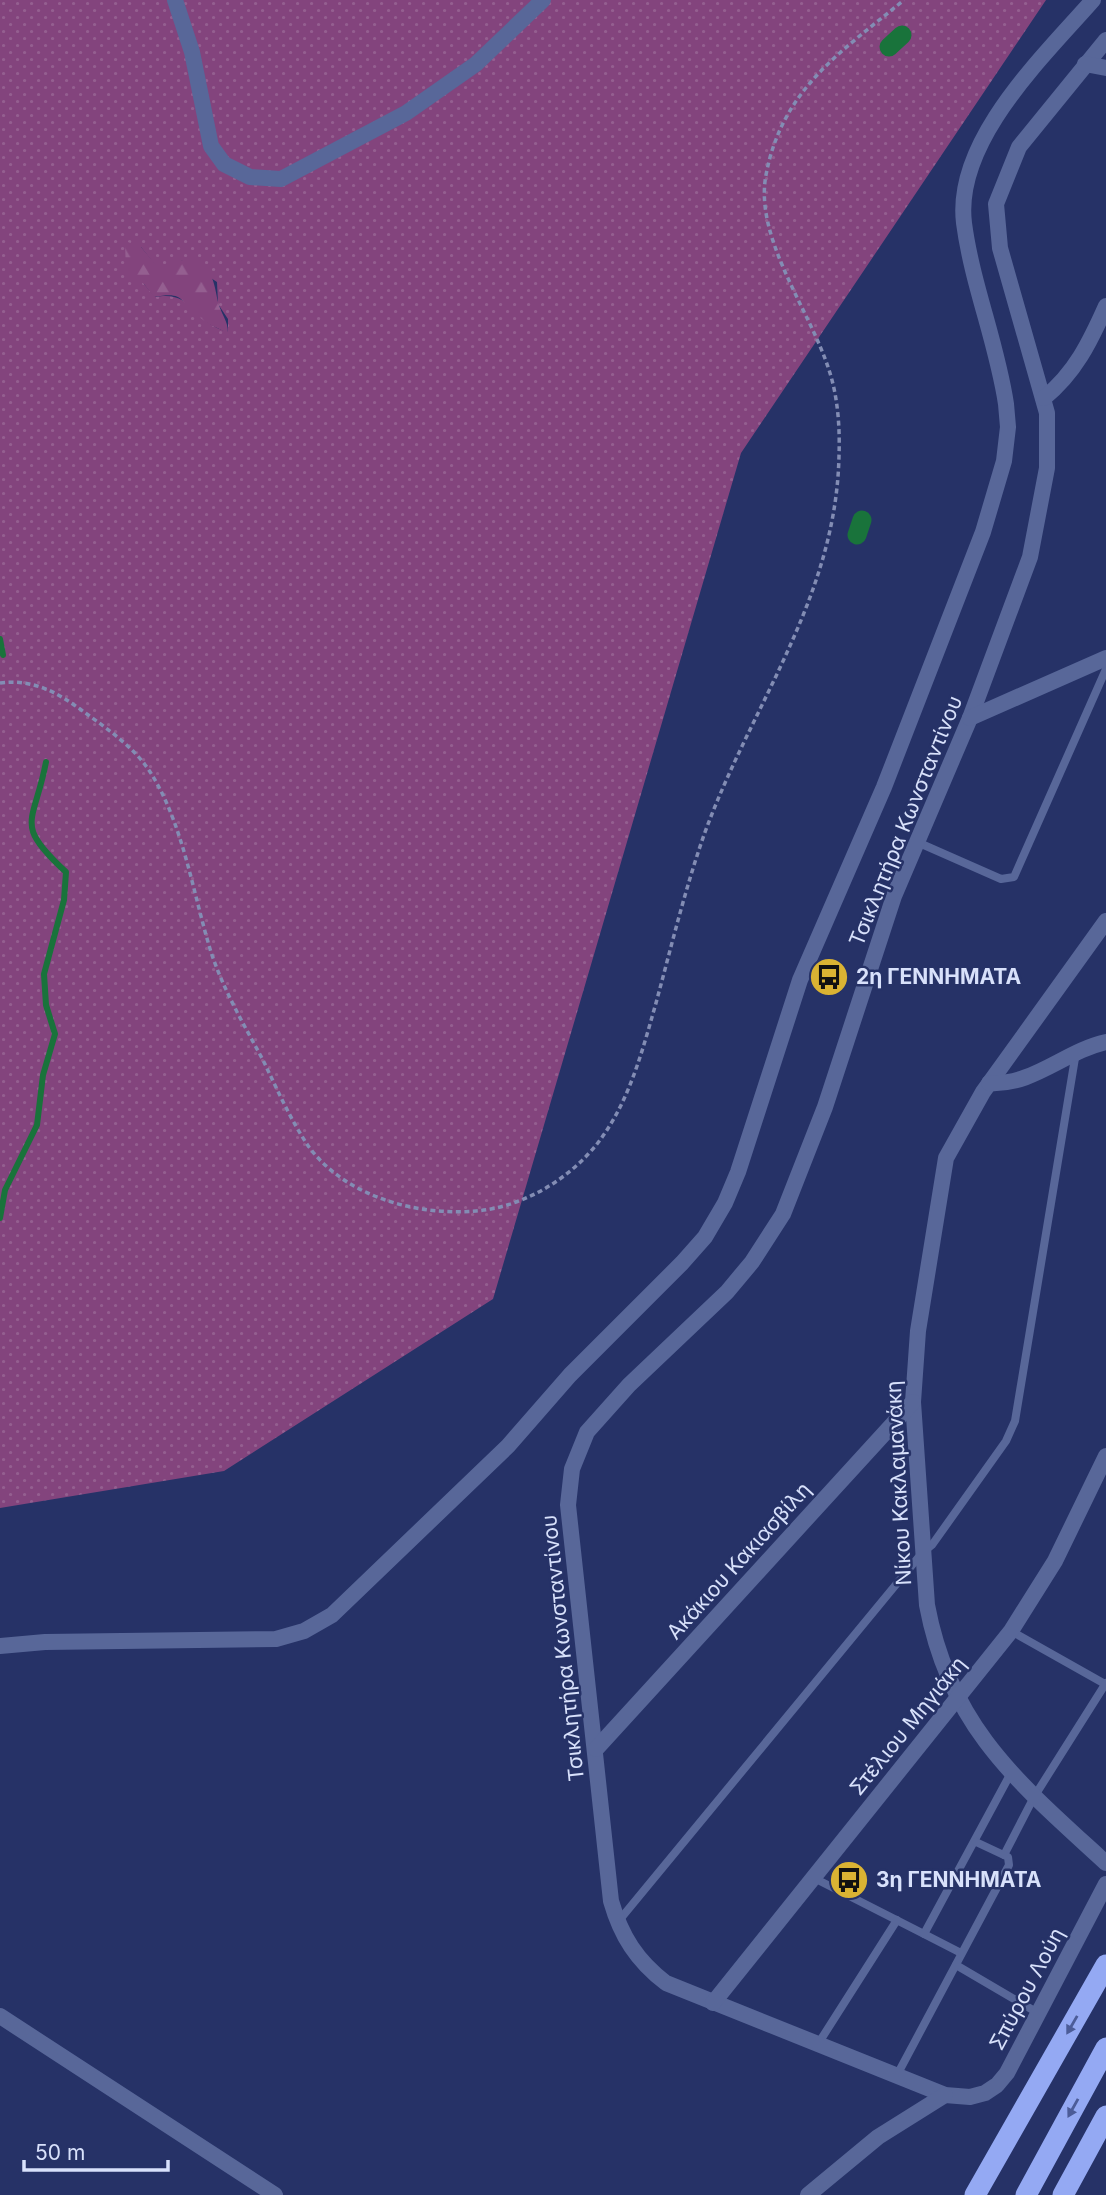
<svg xmlns="http://www.w3.org/2000/svg" width="1106" height="2195" viewBox="0 0 1106 2195" font-family="Inter,sans-serif">
	<style>
		.grass { fill: url(#grass-dots); fill-rule: evenodd }
		.forest { fill: url(#forest-firs) }
		.lines { fill: none; stroke-linecap: round; stroke-linejoin: round }
		.stream { stroke: #19733b; stroke-width: 6 }
		.canal { stroke: #19733b; stroke-width: 19 }
		.path { stroke: #838db4; stroke-width: 3.5; stroke-dasharray: 5 3.5; stroke-linecap: butt }
		.lane { stroke: #586799; stroke-width: 8 }
		.street { stroke: #586799; stroke-width: 16 }
		.highway { stroke: #94a9f3; stroke-width: 21 }
		.oneway { fill: #4c5c98 }
		.labels { text-anchor: middle; stroke-width: 5; stroke-linejoin: round; paint-order: stroke }
		.street-label { font-size: 21px; fill: #d8e1fb; stroke: #263267 }
		.poi-label { font-size: 21px; font-weight: bold; fill: #d8e1fb; stroke: #263267; text-anchor: start }
	</style>
	<defs>
		<pattern id="grass-dots" width="8" height="8" patternUnits="userSpaceOnUse" patternTransform="scale(1.75)"><rect width="8" height="8" fill="#83447d"/><path d="M2 2h.1M6 6h.1" fill="none" stroke="#945f90" stroke-width="1.8" stroke-linecap="round"/></pattern>
		<pattern id="forest-firs" width="22" height="20" patternUnits="userSpaceOnUse" patternTransform="scale(1.75)"><rect width="22" height="20" fill="#83447d"/><path d="M5 1l3.5 6h-7zM16 11l3.5 6h-7z" fill="#945f90"/></pattern>
	</defs>
	<rect width="100%" height="100%" fill="#263267"/>
	<path class="grass" d="M0,0H1046L741,453L493,1299L224,1471L0,1508ZM141,247L156,266H170L183,260L217,282L218,304L228,319V332C190,321 194,290 155,297L144,284Z"/>
	<path class="forest" d="M125,241L141,247L157,266C167,266 174,261 183,260C212,258 214,283 218,302C221,314 228,320 228,333C217,328 207,324 198,316C179,300 184,291 154,297L144,284L126,273Z"/>
	<g class="lines">
		<g class="stream">
			<polyline points="0,639 3,655"/>
			<path d="M0,1218L5,1190L37,1125L43,1075L55,1034L46,1005L44,974L64,900L66,872C13,823 34,825 46,762"/>
		</g>
		<g class="canal">
			<polyline points="889,47 902,35"/>
			<polyline points="857,535 862,520"/>
		</g>
		<path class="path" d="M0,683C32,679 55,691 80,709C106,728 136,748 152,775C184,827 193,894 211,952C223,989 244,1025 263,1060C277,1089 291,1121 309,1147C346,1197 417,1216 476,1211C523,1207 568,1180 597,1144C629,1103 642,1052 656,1003C671,948 685,889 704,835C750,707 836,599 839,456C840,428 838,397 829,370C810,310 754,238 766,175C782,89 841,52 904,0"/>
		<g class="lane">
			<polyline points="917,842 1001,879 1014,877 1106,669"/>
			<polyline points="1011,1631 1105,1684"/>
			<polyline points="1004,1855 1034,1797 1106,1683"/>
			<polyline points="814,1878 924,1934 1012,1771"/>
			<polyline points="617,1923 922,1553 932,1545 1006,1441 1015,1421 1076,1052"/>
			<polyline points="924,1934 961,1953"/>
			<polyline points="956,1965 1038,2013"/>
			<polyline points="818,2044 897,1920"/>
			<polyline points="896,2077 1009,1865 1008,1857 976,1842"/>
		</g>
		<g class="street">
			<polyline points="175,0 192,52 211,146 224,164 250,177 281,179 406,113 476,64 543,0"/>
			<path d="M1106,40L1019,147L996,204L1000,248L1047,413V468L1030,557L970,718L894,896L825,1107L783,1214L752,1262L727,1292L629,1385L587,1432L572,1469L568,1505L611,1901C621,1936 637,1961 666,1983L945,2095L970,2097L985,2093L997,2085L1007,2073L1106,1884"/>
			<polyline points="1085,64 1106,68"/>
			<path d="M1044,398C1075,373 1090,342 1106,306"/>
			<polyline points="970,718 1106,658"/>
			<path d="M1106,921L983,1092L946,1158L918,1331L913,1402L927,1605C950,1728 1019,1783 1106,1863"/>
			<path d="M989,1083C1033,1086 1065,1051 1106,1042"/>
			<path d="M0,1646L45,1642L276,1639L304,1631L332,1615L508,1446L570,1375L682,1263L705,1237L725,1203L738,1172L800,980L884,787L983,532L1004,461L1008,427L1006,404C997,343 972,284 964,223C954,141 1043,57 1093,0"/>
			<polyline points="596,1749 913,1402"/>
			<polyline points="713,2003 1011,1631 1055,1561 1106,1456"/>
			<polyline points="0,2016 275,2195"/>
			<polyline points="808,2195 878,2137 945,2095"/>
		</g>
		<g class="highway">
			<polyline points="975,2195 1106,1965"/>
			<polyline points="1026,2195 1106,2048"/>
			<polyline points="1063,2195 1106,2116"/>
		</g>
	</g>
	<defs><path id="oneway-solid" d="M-6-.8H1V-3.2L6.5 0L1 3.2V.8H-6Z" transform="scale(1.75)"/></defs>
	<g class="oneway">
		<use href="#oneway-solid" transform="translate(1072 2025) rotate(120)"/>
		<use href="#oneway-solid" transform="translate(1073 2108) rotate(119)"/>
	</g>
	<defs>
		<g id="bus-disc" transform="scale(2.0125)"><circle r="9.5" fill="#dab333" stroke="#263267"/><path d="M-5-6H5V4H4V6H2V4H-2V6H-4V4H-5ZM-3.5-4V0h7V-4ZM-3.5 1.2v1.5H-2V1.2ZM2 1.2v1.5H3.5V1.2Z" fill="#111"/></g>
	</defs>
	<g fill-rule="evenodd">
		<use href="#bus-disc" x="829" y="977"/>
		<use href="#bus-disc" x="849" y="1880"/>
	</g>
	<g class="labels">
		<g class="street-label">
			<text transform="translate(906 821) rotate(-68)" y="7">Τσικλητήρα Κωνσταντίνου</text>
			<text transform="translate(899 1483) rotate(-93)" y="7">Νίκου Κακλαμανάκη</text>
			<text transform="translate(739 1561) rotate(-48)" y="7">Ακάκιου Κακιασβίλη</text>
			<text transform="translate(563 1648) rotate(-96)" y="7">Τσικλητήρα Κωνσταντίνου</text>
			<text transform="translate(908 1726) rotate(-51)" y="7">Στέλιου Μηγιάκη</text>
			<text transform="translate(1027 1989) rotate(-62)" y="7">Σπύρου Λούη</text>
		</g>
		<g class="poi-label">
			<text x="856" y="984">2η ΓΕΝΝΗΜΑΤΑ</text>
			<text x="876" y="1887">3η ΓΕΝΝΗΜΑΤΑ</text>
		</g>
	</g>
	<path d="M24 2160v10h144v-10" fill="none" stroke="#d8e1fb" stroke-width="3.5"/>
	<text x="35" y="2160" font-size="21" fill="#d8e1fb" stroke="#263267" stroke-width="5" paint-order="stroke">50 m</text>
</svg>
